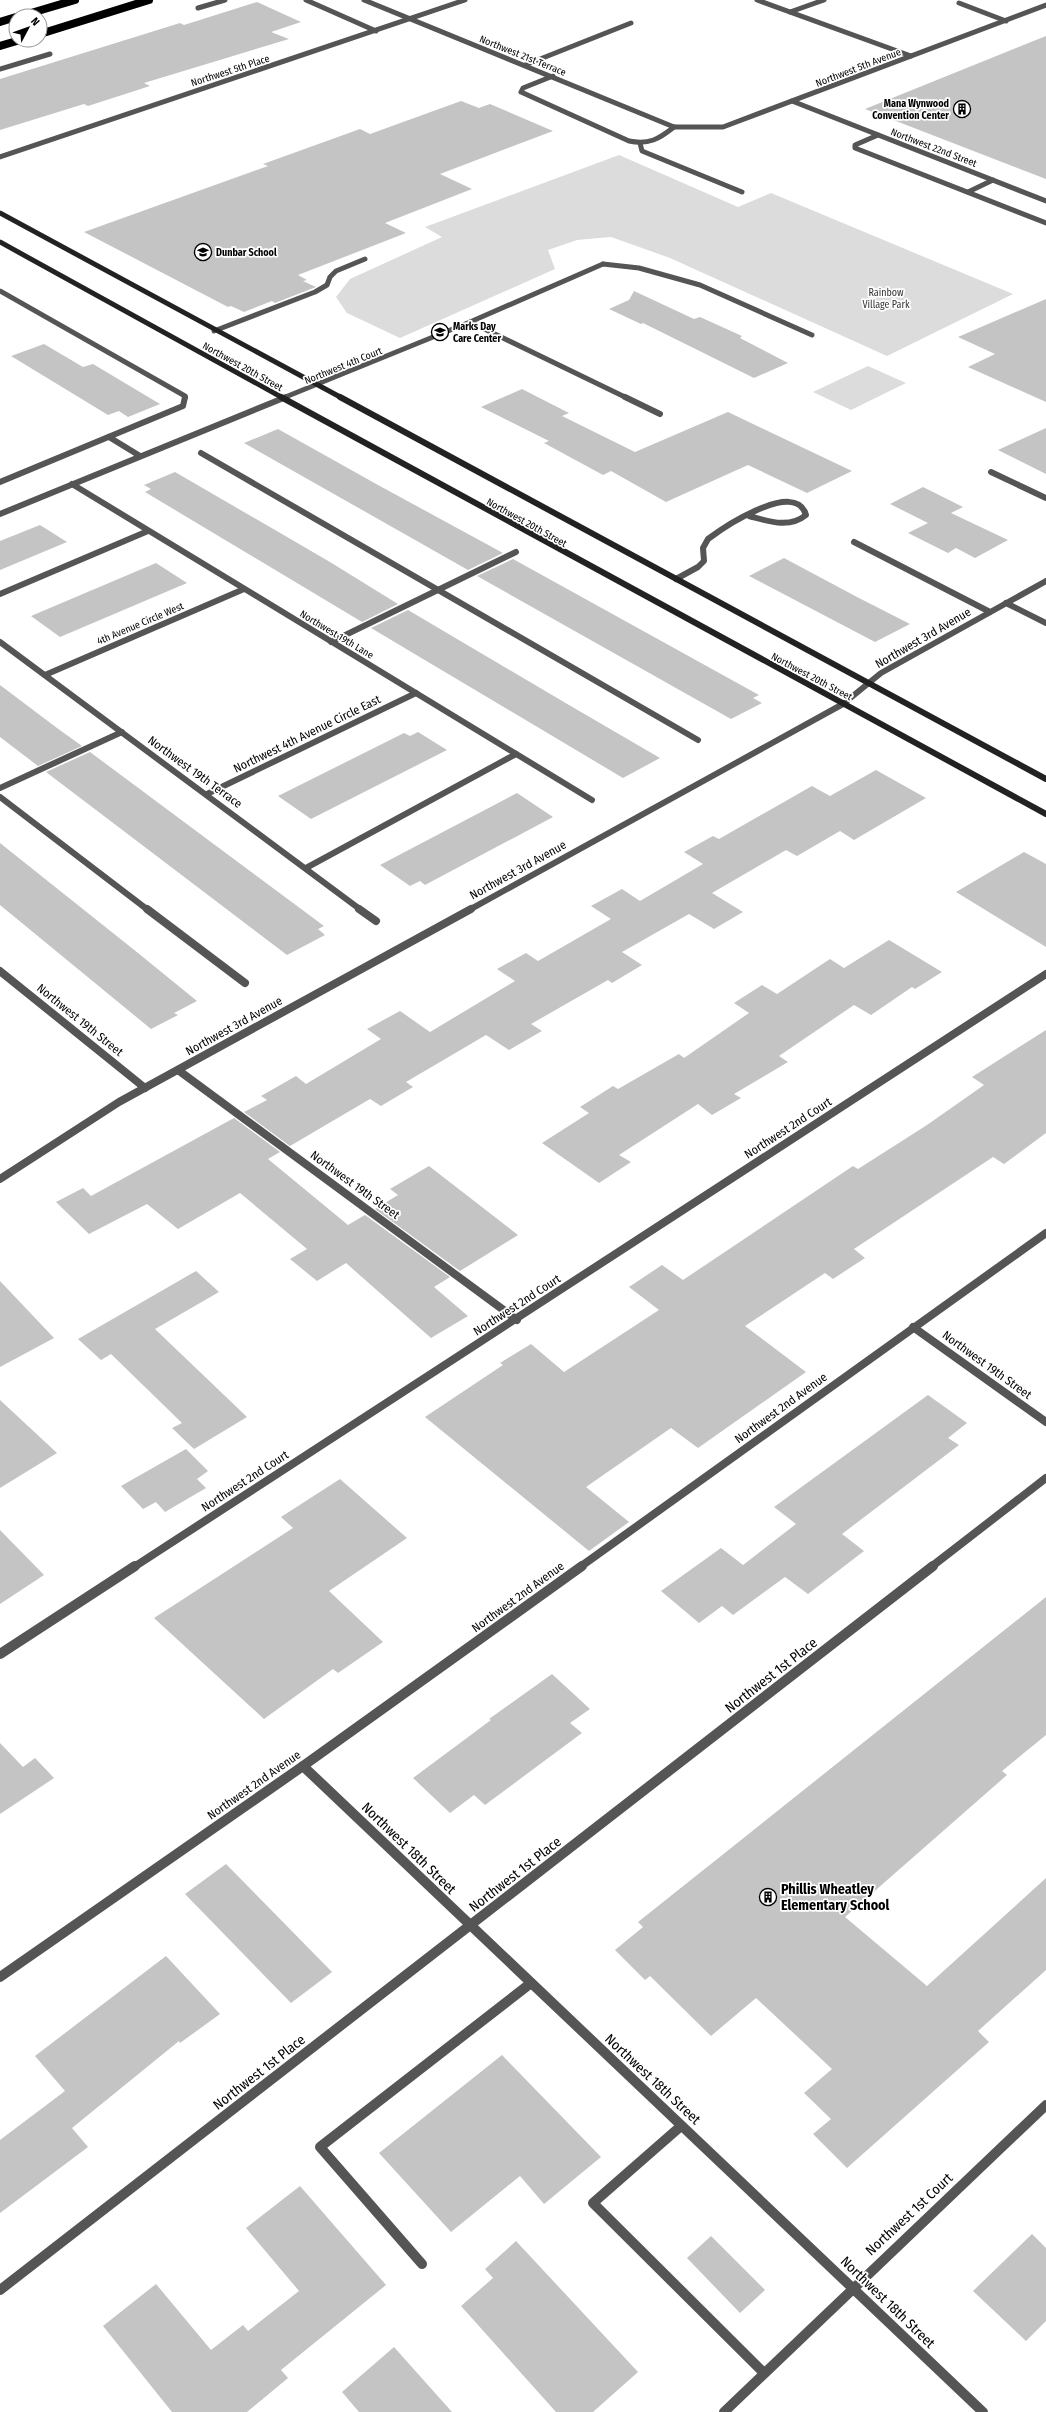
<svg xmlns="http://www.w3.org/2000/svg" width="1046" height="2412" viewBox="0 0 1046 2412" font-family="'Fira Sans Condensed',sans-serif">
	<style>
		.green { fill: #dcdcdc }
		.building { fill: #c4c4c4 }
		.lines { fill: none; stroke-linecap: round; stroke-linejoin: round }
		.motorway-casing { stroke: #dbdbdb; stroke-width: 8 }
		.service-far2 { stroke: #555; stroke-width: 5 }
		.service-far1 { stroke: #555; stroke-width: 6 }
		.service { stroke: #555; stroke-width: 10 }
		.minor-far3 { stroke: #555; stroke-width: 5 }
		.minor-far2 { stroke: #555; stroke-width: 6 }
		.minor-far1 { stroke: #555; stroke-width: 8 }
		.minor { stroke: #555; stroke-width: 10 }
		.tertiary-far2 { stroke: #555; stroke-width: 6 }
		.tertiary-far1 { stroke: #555; stroke-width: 8 }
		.tertiary { stroke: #555; stroke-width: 10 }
		.secondary-far1 { stroke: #222; stroke-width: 5 }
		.secondary { stroke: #222; stroke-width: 6 }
		.motorway { stroke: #000; stroke-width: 8 }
		.labels { text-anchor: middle; stroke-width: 3.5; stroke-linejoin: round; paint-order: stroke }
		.far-street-label { font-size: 10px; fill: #000; stroke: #fff }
		.far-poi-label { font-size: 10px; font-weight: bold; fill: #000; stroke: #fff; text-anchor: start }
		.far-park-label { font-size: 10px; fill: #333; stroke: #fff }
		.street-label { font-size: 12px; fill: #000; stroke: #fff }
		.near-street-label { font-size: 14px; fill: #000; stroke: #fff }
		.near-poi-label { font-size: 14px; font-weight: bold; fill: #000; stroke: #fff; text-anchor: start }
	</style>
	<rect width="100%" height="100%" fill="#fff"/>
	<g class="green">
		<polygon points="619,155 738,207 771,193 1013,294 887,356 670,258 611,237 577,240 548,250 555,269 400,338 347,313 336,297 350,279 442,237 425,227"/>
		<polygon points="868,366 906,383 851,410 813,392"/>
	</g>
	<g class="building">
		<polygon points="257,2 301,22 271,32 289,39 144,83 150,86 88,106 84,104 0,130 0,79 180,23 184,25"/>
		<polygon points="1046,36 1046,179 865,109"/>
		<polygon points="461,101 479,108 490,104 553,131 440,174 472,189 385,223 406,233 298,275 307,280 303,281 316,287 275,303 272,301 244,312 231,306 228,307 84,232 268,166 263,164 360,129 370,134"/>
		<polygon points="634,291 694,319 700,317 742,336 740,338 788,363 754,378 643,323 641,324 609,309 629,300"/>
		<polygon points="1046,299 1046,402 968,367 995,354 958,337"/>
		<polygon points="44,344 83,367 93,364 160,404 128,417 119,411 108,415 11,356"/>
		<polygon points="522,389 569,413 562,416 635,452 728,412 852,471 807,493 748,465 666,502 611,471 603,475 544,443 549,441 481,407"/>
		<polygon points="1046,428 1046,474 998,450"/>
		<polygon points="278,429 378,485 503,553 468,570 244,443"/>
		<polygon points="175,472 330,562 398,604 362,622 145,492 151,489 144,485"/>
		<polygon points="923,487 963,507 951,513 1008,540 975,558 956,548 948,553 908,533 928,523 890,504"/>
		<polygon points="40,525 67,542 0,570 0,541"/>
		<polygon points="784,558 857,597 910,624 875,642 749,576"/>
		<polygon points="513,559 759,695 753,698 762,703 731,719 477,576"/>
		<polygon points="156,563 187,583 60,637 31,616"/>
		<polygon points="408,610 569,705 660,758 623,778 371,628"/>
		<polygon points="0,685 57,728 82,746 38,766 0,737"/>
		<polygon points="418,732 447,750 311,819 278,796 404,733 410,736"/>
		<polygon points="90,752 324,926 318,929 325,935 287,955 46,772"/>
		<polygon points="876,770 926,798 854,840 840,831 797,856 786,850 712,893 743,912 714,929 689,914 622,952 642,965 612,983 608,980 531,1024 542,1031 509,1050 486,1035 406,1082 413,1087 381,1106 370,1099 290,1146 244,1112 267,1100 261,1096 296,1076 306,1084 381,1039 367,1029 400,1011 430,1032 515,981 497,969 526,953 538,961 611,919 591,906 622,889 640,901 703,864 684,852 713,836 719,839 812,786 830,796"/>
		<polygon points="517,793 553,817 425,885 420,881 410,886 380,865"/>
		<polygon points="0,843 138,953 197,1001 174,1013 178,1015 151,1029 0,905"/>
		<polygon points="1024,852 1046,864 1046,947 956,892"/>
		<polygon points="889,940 942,972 915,989 912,987 871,1015 854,1005 779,1056 788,1062 734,1094 741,1098 712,1115 698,1104 619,1155 631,1162 599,1183 542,1143 589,1113 580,1107 613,1086 618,1089 679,1054 684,1058 749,1013 734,1003 762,985 777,994 830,959 844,968"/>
		<polygon points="1046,1030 1046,1133 1004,1164 993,1157 854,1249 865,1258 833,1279 825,1273 745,1326 806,1372 698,1448 671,1428 586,1487 629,1522 589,1551 425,1417 503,1365 500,1363 531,1344 564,1372 659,1310 629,1287 662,1265 683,1280 853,1166 858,1169 927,1125 984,1085 972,1077"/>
		<polygon points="234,1118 280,1152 268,1159 348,1225 365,1215 450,1277 434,1287 468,1316 431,1338 346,1263 317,1281 290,1259 307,1249 240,1193 178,1229 147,1204 89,1234 56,1202 83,1188 91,1196"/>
		<polygon points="429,1166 518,1235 460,1271 375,1209 398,1195 390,1189"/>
		<polygon points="196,1271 219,1292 155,1329 247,1417 194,1449 172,1428 182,1423 111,1354 101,1360 78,1339"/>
		<polygon points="0,1281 54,1338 0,1367"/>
		<polygon points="928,1395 967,1423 948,1438 959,1445 842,1534 864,1551 808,1594 785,1577 733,1615 722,1606 699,1623 661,1591 721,1548 743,1565 796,1524 774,1507"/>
		<polygon points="0,1400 57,1453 0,1488"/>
		<polygon points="186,1449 208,1471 197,1479 206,1488 165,1512 156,1502 143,1509 121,1486"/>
		<polygon points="340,1479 407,1538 329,1591 383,1642 338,1673 333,1669 264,1719 154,1618 293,1528 281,1517"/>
		<polygon points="0,1530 44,1575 0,1604"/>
		<polygon points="1046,1597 1046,1735 1002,1771 1007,1775 845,1917 927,1986 1046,1878 1046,1970 978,2031 989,2042 847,2168 813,2134 831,2119 804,2093 832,2069 756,1998 711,2036 650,1976 645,1980 615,1950 643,1927 638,1922"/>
		<polygon points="552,1674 590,1709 570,1723 582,1733 485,1805 474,1795 450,1813 413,1778 491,1720 489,1719"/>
		<polygon points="0,1743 23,1767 35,1758 54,1778 0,1814"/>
		<polygon points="226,1864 332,1972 291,2003 185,1894"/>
		<polygon points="166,1956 220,2014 180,2043 179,2041 72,2128 88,2147 0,2213 0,2140 65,2091 35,2056"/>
		<polygon points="502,2055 601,2157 544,2204 520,2176 451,2232 379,2153"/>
		<polygon points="300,2186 386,2285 281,2370 288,2378 247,2412 172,2412 103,2326 156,2284 211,2350 243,2325 248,2331 299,2291 246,2228"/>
		<polygon points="1032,2234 1046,2248 1046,2321 1026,2341 973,2291"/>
		<polygon points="711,2236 765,2290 740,2313 687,2258"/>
		<polygon points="516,2241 638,2372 593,2412 556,2412 461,2306 493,2278 485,2269"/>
		<polygon points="394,2347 452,2412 359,2412 342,2392"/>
	</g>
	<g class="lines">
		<g class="motorway-casing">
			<g id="motorway">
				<polyline points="21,16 75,0"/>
				<polyline points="0,22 16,17"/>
				<polyline points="40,34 149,0"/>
				<polyline points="0,46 20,40"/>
			</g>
		</g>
		<g class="service-far2">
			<polyline points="306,0 376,31"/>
			<polyline points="959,3 1006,21"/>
			<polyline points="790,12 824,0"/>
			<polyline points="0,69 50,54"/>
			<path d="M553,76L523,88L521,92L629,141C649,145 659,139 674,127"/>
			<polyline points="878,135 855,145 855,148 1046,223"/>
			<polyline points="640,143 642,151 742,192"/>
			<polyline points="968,192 993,180"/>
			<polyline points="603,264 639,268 700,285 812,335"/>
			<polyline points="0,291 185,396 185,398"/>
			<polyline points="470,322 627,398"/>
			<polyline points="214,331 315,292 327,285 330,277 336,271 365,259"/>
		</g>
		<g class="service-far1">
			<polyline points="625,397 660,414"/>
			<polyline points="109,437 140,456"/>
			<polyline points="991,472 1046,498"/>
			<polyline points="0,482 183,406 185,397"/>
			<polyline points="854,542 990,612"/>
			<path d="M676,579L698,567L704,561L703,548L708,539C724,527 796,479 806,515C789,529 768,521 749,516"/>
		</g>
		<g class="service">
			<polyline points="681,2126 593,2203 764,2373"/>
			<polyline points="422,2264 320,2147 531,1983"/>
		</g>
		<g class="minor-far3">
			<polyline points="364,0 674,127 723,127 1046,5"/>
			<polyline points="757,0 911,56"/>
			<polyline points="198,8 225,0"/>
			<polyline points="525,65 631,23"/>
			<polyline points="792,101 1046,201"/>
			<polyline points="0,157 465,0"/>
			<polyline points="283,398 470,322 603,264"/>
		</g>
		<g class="minor-far2">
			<polyline points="201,453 698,740"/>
			<polyline points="72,484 592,800"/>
			<polyline points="0,514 286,397"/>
			<polyline points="0,594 148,531"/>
			<polyline points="1006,603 1046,623"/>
			<polyline points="0,642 361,910"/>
			<polyline points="331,642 516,552"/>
			<polyline points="45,675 244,589"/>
			<polyline points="843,704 881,673 1046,581"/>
			<polyline points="0,788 122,732"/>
			<polyline points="207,794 416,693"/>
			<polyline points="0,797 148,910"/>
			<polyline points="306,868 516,754"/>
		</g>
		<g class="minor-far1">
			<polyline points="147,909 245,983"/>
			<polyline points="359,909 376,921"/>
			<polyline points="0,971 145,1088"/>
			<polyline points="178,1070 517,1320"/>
			<polyline points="913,1327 1046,1422"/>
			<polyline points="134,1567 1046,974"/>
			<polyline points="580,1567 1046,1233"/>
		</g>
		<g class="minor">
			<polyline points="0,1654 135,1566"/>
			<polyline points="303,1766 983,2412"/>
			<polyline points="0,1977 303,1766 582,1566"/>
			<polyline points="724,2412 1046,2105"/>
		</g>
		<polyline class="tertiary-far2" points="469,910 843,704"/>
		<g class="tertiary-far1">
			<polyline points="0,1179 119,1102 471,909"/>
			<polyline points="931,1567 1046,1478"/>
		</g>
		<polyline class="tertiary" points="0,2290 933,1566"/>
		<g class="secondary-far1">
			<polyline points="0,213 342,398"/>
			<polyline points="0,242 283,398"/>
		</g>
		<g class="secondary">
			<polyline points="281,397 1046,814"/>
			<polyline points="340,397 1046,779"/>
		</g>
		<use href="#motorway" class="motorway"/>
	</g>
	<defs>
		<g id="building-ring" transform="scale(0.9)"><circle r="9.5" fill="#fff" stroke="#000" stroke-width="1.5"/><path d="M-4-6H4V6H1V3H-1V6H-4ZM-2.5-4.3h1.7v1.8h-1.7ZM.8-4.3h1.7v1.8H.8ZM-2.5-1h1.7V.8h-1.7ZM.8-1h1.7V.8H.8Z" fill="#000"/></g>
		<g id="school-ring" transform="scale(0.9)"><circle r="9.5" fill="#fff" stroke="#000" stroke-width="1.5"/><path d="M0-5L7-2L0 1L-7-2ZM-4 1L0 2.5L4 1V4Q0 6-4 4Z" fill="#000"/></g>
	</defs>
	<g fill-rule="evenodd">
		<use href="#building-ring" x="962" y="109"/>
		<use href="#school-ring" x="203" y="252"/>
		<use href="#school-ring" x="440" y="332"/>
		<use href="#building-ring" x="768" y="1897"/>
	</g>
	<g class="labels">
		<g class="far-street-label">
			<text transform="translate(523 55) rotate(22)" y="4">Northwest 21st Terrace</text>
			<text transform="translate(858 67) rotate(-21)" y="4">Northwest 5th Avenue</text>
			<text transform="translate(230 70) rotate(-18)" y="4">Northwest 5th Place</text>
			<text transform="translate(934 147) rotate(21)" y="4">Northwest 22nd Street</text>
			<text transform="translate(343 365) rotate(-22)" y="4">Northwest 4th Court</text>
			<text transform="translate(243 366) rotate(29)" y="4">Northwest 20th Street</text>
			<text transform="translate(527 522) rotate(29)" y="4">Northwest 20th Street</text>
			<text transform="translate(140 623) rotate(-23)" y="4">4th Avenue Circle West</text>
			<text transform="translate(337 634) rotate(31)" y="4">Northwest 19th Lane</text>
			<text transform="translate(812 676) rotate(28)" y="4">Northwest 20th Street</text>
		</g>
		<g class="far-poi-label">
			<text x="949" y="107" text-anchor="end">Mana Wynwood<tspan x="949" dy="12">Convention Center</tspan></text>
			<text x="216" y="256">Dunbar School</text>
			<text x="453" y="330">Marks Day<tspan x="453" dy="12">Care Center</tspan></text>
		</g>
		<g class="far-park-label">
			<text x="886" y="296">Rainbow<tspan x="886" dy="12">Village Park</tspan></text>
		</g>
		<g class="street-label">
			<text transform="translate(923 638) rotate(-30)" y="4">Northwest 3rd Avenue</text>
			<text transform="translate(307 734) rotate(-26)" y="4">Northwest 4th Avenue Circle East</text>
			<text transform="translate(195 772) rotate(36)" y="4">Northwest 19th Terrace</text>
			<text transform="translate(518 870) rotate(-29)" y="4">Northwest 3rd Avenue</text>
			<text transform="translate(80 1020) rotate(39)" y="4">Northwest 19th Street</text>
			<text transform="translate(234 1026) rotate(-29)" y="4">Northwest 3rd Avenue</text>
			<text transform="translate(788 1128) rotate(-33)" y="4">Northwest 2nd Court</text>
			<text transform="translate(355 1185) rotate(36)" y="4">Northwest 19th Street</text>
			<text transform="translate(517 1305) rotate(-33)" y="4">Northwest 2nd Court</text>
			<text transform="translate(987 1365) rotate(36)" y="4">Northwest 19th Street</text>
			<text transform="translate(781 1408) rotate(-36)" y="4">Northwest 2nd Avenue</text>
			<text transform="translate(245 1481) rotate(-33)" y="4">Northwest 2nd Court</text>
			<text transform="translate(518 1597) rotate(-36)" y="4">Northwest 2nd Avenue</text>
			<text transform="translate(254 1785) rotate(-35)" y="4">Northwest 2nd Avenue</text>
		</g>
		<g class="near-street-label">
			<text transform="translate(771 1675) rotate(-38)" y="5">Northwest 1st Place</text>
			<text transform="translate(409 1848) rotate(44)" y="5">Northwest 18th Street</text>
			<text transform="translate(515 1874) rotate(-38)" y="5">Northwest 1st Place</text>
			<text transform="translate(259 2072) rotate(-38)" y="5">Northwest 1st Place</text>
			<text transform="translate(653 2079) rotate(43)" y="5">Northwest 18th Street</text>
			<text transform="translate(909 2214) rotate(-43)" y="5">Northwest 1st Court</text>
			<text transform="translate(888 2302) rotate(44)" y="5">Northwest 18th Street</text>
		</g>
		<g class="near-poi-label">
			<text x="781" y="1894">Phillis Wheatley<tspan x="781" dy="16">Elementary School</tspan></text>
		</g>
	</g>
	<g transform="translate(28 28) rotate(49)"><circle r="19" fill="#ffffff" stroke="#999999"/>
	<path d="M0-3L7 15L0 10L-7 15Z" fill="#000000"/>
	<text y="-6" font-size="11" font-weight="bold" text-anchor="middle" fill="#000000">N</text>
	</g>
</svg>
